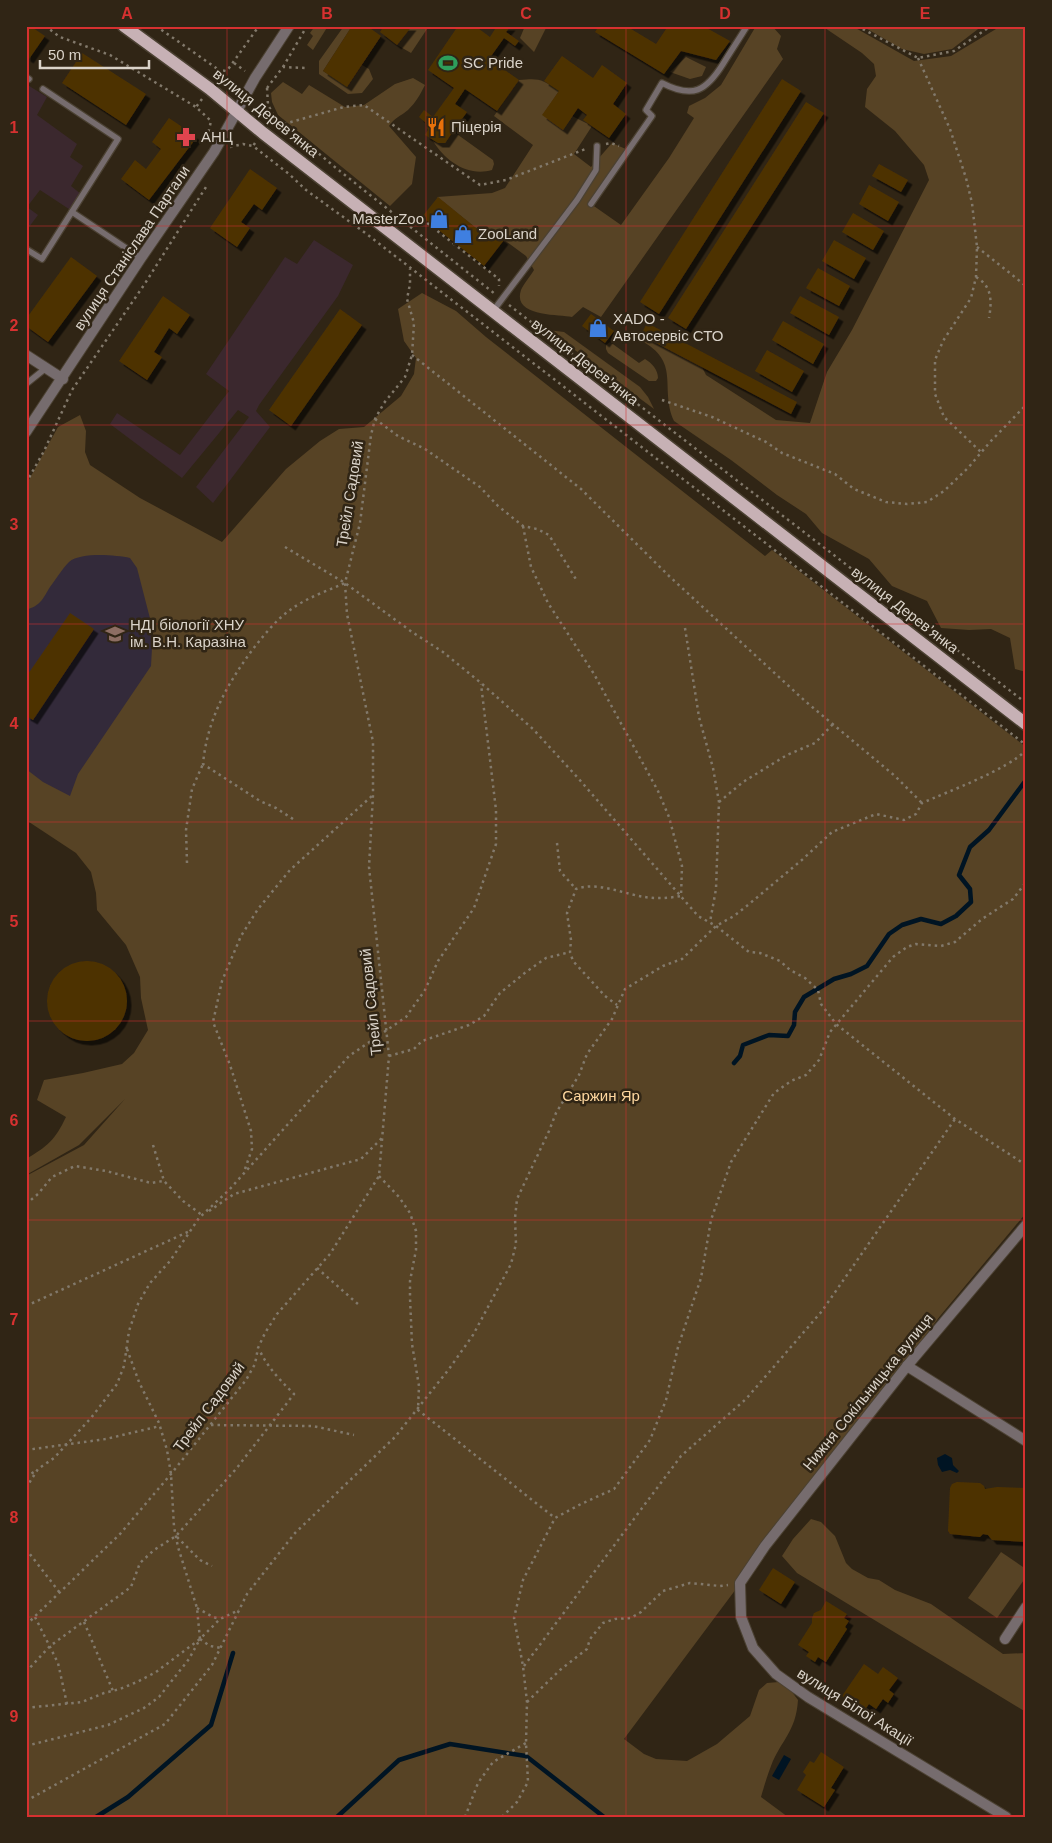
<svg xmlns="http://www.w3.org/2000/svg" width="1052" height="1843" viewBox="0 0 1052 1843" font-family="Arial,sans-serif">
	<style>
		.industrial { fill: #3b282e }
		.education { fill: #332a3a }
		.green { fill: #574325 }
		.water { fill: #001423 }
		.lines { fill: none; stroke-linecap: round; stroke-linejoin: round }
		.stream { stroke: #001423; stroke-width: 4.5 }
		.building { fill: #4e3200; filter: url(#shadow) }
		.service-casing { stroke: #4b4132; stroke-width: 8 }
		.minor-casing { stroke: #4b4132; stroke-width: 12 }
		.tertiary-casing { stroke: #4b4132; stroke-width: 12 }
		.primary-casing { stroke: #4b4132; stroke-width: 15 }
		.path { stroke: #82796b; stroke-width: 2.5; stroke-dasharray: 2.5 4; stroke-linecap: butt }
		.service { stroke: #766c6e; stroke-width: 5.5 }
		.minor { stroke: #766c6e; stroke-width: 10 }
		.tertiary { stroke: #766c6e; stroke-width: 10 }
		.primary { stroke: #c7b1b5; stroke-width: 12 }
		.grid { fill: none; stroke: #d63130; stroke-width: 1; stroke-opacity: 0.55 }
		.labels { text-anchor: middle; stroke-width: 5; stroke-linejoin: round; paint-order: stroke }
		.poi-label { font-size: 15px; fill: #dad3c9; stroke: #302515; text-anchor: start }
		.street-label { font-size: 15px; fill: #dad3c9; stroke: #302515 }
		.park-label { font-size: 15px; fill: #fed79f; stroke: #302515 }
		.neatline { fill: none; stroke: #d63130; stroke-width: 2 }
		.grid-label { font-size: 16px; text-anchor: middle; font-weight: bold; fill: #d63130 }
	</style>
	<defs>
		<filter id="shadow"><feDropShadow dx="4.5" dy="4.5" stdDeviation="0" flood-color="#0009"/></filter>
	</defs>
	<rect width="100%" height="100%" fill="#302515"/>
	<g class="industrial">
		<polygon points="26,84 47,97 37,115 77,144 70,157 83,166 71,186 82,195 72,211 40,190 27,207 38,215 26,231"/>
		<polygon points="314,240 353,265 338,296 259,405 256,411 270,427 213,503 196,487 249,417 238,410 182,478 110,424 117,413 180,455 229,391 206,374 285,257 297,264"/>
	</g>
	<polygon class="education" points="26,529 225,565 77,824 26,787"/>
	<g class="green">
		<polygon points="315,26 328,26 313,50 307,45 313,36 310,33"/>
		<polygon points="344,26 352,26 323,71 347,87 362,65 369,69 373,79 362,93 348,94 319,74 319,61"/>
		<polygon points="412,26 429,26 411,53 397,45"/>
		<polygon points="525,26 547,26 534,52 520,38"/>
		<path d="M756,26H772L781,36L777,49L783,59L601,317L583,307L572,317C558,314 512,317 521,290C524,283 530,277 534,270L526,256L492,231L487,237L437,197L492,193L505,188L533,145L494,116L519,80C540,78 541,79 559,91L543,115L572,116L592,126L574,154L591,167L612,143L628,150L591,204L621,225L669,158L694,118L687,113L689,106L705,98L721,85Z"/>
		<path d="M822,26H852L914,61L951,56L1001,26H1026V672L1015,669L1010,638L991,629L969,630L941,628L927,601L892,586L869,559L822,533L806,514L777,495L731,460L674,421C659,387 682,362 640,340L642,334L702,367L706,375L776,420L810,423L827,372L852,330L929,180L924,165L895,131L865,107L867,89L876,76L874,64L862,53Z"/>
		<polygon points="862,26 982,26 952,49 924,54 902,49"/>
		<polygon points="686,57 706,67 702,76 690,79 670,72"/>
		<path d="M413,78L425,85C420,95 416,102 408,110C401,116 394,118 389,126L416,157L412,184L390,206L278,115L272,102L271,93L283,82L302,94L309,85L345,107L364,105L395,84Z"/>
		<path d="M454,132L493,160L494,164L492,170C468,177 445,161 433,141L438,143H444Z"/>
		<path d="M422,293L456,311L486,337L765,556L772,550L1026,747V1213L940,1316L624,1739L644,1754L656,1759L687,1761L717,1744L750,1716L759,1690L767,1683L779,1682L789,1688L798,1700C796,1732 781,1740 771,1766C767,1776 764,1787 761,1797L788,1817H26V1176L84,1145L125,1099L79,1145L26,1175V1159C48,1146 55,1140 66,1117L37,1100L44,1080L83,1073L122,1064L134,1053L148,1030L141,998L140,977L126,945L97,910L96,893L91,872L76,853L26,820V769L43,782L70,796L78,774L151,666L153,630L137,568L130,558C115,555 81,552 69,562C62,569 56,579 50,587C42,600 41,605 26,610V485L58,427L80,415L86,431L85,452L90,465L140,498L222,542L286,469L320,441L339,429L364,427L401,396L414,374L416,358L404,341L398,309Z"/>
		<polygon points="548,330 564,332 640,387 648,397 654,409"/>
		<path d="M610,342L639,363L645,359C652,363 658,370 658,378L656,381H649L608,353L606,349V345Z"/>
		<polygon points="811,1519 821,1522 835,1536 846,1563 852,1569 868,1578 879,1580 895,1590 931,1604 1003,1654 1026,1653 1026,1712 797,1573 782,1556 793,1539"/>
		<polygon points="1001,1552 1026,1569 1026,1577 997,1618 968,1598"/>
	</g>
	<g class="water">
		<polygon points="945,1454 952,1458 953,1465 959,1471 957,1473 950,1470 942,1472 938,1465 937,1458"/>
		<polygon points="784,1755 791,1759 779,1780 772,1776"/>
	</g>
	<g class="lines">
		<g class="stream">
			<polyline points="734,1063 740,1056 743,1045 769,1035 788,1036 794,1025 795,1012 804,997 834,979 851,974 867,966 889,934 902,925 921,919 941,924 956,916 971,902 970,889 959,875 970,847 989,830 1026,780"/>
			<polyline points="96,1817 128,1797 211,1725 233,1653"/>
			<polyline points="337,1817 399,1760 450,1744 526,1756 604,1817"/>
		</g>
	</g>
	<g class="building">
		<polygon points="26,26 30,26 45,36 29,59 26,57"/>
		<polygon points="352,26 367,26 381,36 347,87 323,71"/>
		<polygon points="384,26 412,26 397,45 380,32"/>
		<polygon points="458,26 475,26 490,37 497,26 511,26 506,32 519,41 515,46 504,38 489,59 519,80 497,111 465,89 455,104 467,112 445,143 438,143 425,135 428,130 425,122 419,117 424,110 433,117 454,88 428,70"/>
		<polygon points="599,26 626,26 656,44 668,26 703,26 730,41 716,60 681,51 664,74 595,32"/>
		<polygon points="82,53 146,94 126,125 62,83"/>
		<polygon points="562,56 593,78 602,65 627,83 613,104 626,114 609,138 583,120 587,115 578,108 563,130 542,115 559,91 544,81"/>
		<polygon points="782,79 801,91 659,314 640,302"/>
		<polygon points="806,102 824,113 686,329 668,318"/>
		<polygon points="169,118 197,137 149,200 121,179 135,160 146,169 161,149 152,142"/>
		<polygon points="879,164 908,180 901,192 872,176"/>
		<polygon points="250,169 277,188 262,210 254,204 241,222 250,228 237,247 210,228"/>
		<polygon points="869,185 899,202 888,221 859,204"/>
		<polygon points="438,197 487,237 492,231 504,240 484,266 422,217"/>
		<polygon points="853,213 884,231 873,250 842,232"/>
		<polygon points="834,240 866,258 854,279 822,261"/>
		<polygon points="71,257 97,276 48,342 26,326 26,319"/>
		<polygon points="818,268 850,286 839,306 806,288"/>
		<polygon points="163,296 190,315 177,334 169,328 154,352 162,357 147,380 119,361"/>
		<polygon points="800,296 839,317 829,335 790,313"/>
		<polygon points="340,309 362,325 291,426 269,410"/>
		<polygon points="591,314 614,331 605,343 582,326"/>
		<polygon points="783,321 824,344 813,364 772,340"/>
		<polygon points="647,323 797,402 791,414 641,335"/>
		<polygon points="767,350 804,371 792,392 755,371"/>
		<polygon points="70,613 94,629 33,720 26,716 26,677"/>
		<circle cx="87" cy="1001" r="40"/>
		<polygon points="957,1482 980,1483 984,1486 985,1489 997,1487 1026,1488 1026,1542 992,1540 988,1535 983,1534 980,1537 950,1534 948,1531 950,1488 952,1484"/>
		<polygon points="773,1568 795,1582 781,1604 759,1590"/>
		<polygon points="826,1601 847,1614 844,1618 849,1621 845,1627 847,1629 826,1662 818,1657 815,1662 806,1656 809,1652 798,1645 812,1623 812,1618 814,1613 821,1610"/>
		<polygon points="864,1664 878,1674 883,1667 898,1678 889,1690 894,1694 888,1703 883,1699 876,1709 869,1704 864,1711 842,1696"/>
		<polygon points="821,1752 844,1767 831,1788 835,1790 824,1807 797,1790 806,1775 803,1772 810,1761 814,1763"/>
	</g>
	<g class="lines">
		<g class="service-casing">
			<g id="service">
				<polyline points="26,77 29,79"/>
				<path d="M591,204L652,116L646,110L662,83C693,99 706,91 723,64C731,51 739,39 747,26"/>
				<polyline points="72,212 141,258"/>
				<polyline points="26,249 42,259 118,139 43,89"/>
				<polyline points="493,311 577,200 596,170 597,146"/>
				<polyline points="26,384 46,368"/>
			</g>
		</g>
		<g class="minor-casing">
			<g id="minor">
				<polyline points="237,111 255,78 289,26"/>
				<polyline points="26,355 63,379"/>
				<polyline points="907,1366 1026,1441"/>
				<polyline points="1005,1639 1026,1607"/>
				<polyline points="1006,1817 808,1697 776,1674 753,1648 741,1617 740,1583 765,1546 907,1366 1026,1225"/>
			</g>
		</g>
		<g class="tertiary-casing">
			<polyline id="tertiary" points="26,432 141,258 214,152 237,111"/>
		</g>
		<g class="primary-casing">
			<polyline id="primary" points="124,26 210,89 263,133 1026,724"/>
		</g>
		<g class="path">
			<polyline points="45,26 60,37 110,55 196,107"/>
			<polyline points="156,26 219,70"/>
			<polyline points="857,26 918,58 954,51 991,26"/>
			<polyline points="918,58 950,129 966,178 972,203 977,247 976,277 971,298 943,341 935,360 935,394 944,417 981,452"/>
			<polyline points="234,63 245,71"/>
			<polyline points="283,67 307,26"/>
			<polyline points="215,78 219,70 226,71 229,68 259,26"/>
			<polyline points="267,88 268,105 274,116 270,123"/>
			<polyline points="267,88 283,67 305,68"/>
			<polyline points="202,99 196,107 211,121 208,134 211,135"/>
			<polyline points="274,116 336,168 495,294"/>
			<polyline points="284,124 344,107 364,105 480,185 506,180 588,148"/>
			<polyline points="255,143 253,146 289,174 306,190 368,235 1026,745"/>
			<polyline points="606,144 611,143 619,146"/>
			<polyline points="230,147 243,144 253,146"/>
			<polyline points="408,223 426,222 499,279 499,286"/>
			<polyline points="977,247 1026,286"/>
			<path d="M976,277C992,286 992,301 989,318"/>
			<polyline points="509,305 1026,703"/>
			<polyline points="412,355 581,489 669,576 805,701 895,776 922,803"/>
			<polyline points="662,400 712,417 766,442 782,453 835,474 854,489 886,502 907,504 927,502 944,491 968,468 990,442 1026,405"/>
			<polyline points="375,419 398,436 425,449 480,487 498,506 523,526 537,529 549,535 577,581"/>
			<polyline points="26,483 44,451 72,390 144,285 206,187"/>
			<path d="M523,526L531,567L548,603L594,674L658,791L669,817L682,866L681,896C669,898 657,899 645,897C623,894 597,881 576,889L567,913L571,940L570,952L573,961L605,996L617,1005"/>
			<polyline points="285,547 345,583 412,632 443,652 481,683 533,729 578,778 698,916 716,926 749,952 760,953 780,961 790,970 805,978 818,990 821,1004 836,1024 955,1119 1026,1165"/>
			<polyline points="685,628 699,717 713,768 719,802 716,889 710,922"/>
			<polyline points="719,802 743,782 787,755 815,743 833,724"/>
			<path d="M293,819L276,808L260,801L203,764C207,720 227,684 253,649C264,635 276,620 290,610C306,598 327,591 345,583"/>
			<polyline points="557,843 560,871 576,889"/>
			<polyline points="187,863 186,830 192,789 203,764"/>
			<polyline points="389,1056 414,1049 422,1041 469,1025 484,1016 500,993 526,972 546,958 570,952"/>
			<polyline points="153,1145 164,1181 183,1201 202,1215"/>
			<polyline points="245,1169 252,1149 251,1131 230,1065 213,1022 222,981 241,936 258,909 290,870 373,795"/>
			<polyline points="379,1176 399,1197 410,1213 416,1231 416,1250 410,1281 410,1298 412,1344 419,1386 418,1410 555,1518"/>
			<polyline points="26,1204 38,1194 52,1177 75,1166 106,1171 151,1183 163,1181"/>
			<polyline points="209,1211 234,1194 361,1159 382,1138"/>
			<polyline points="317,1268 359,1305"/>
			<polyline points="26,1306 190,1231"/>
			<polyline points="211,1425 313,1426 354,1435"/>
			<polyline points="26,1450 106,1439 160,1426"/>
			<polyline points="26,1477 37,1470"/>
			<polyline points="26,1488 38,1469 54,1458 91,1418 117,1384 124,1366 129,1331 138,1304 150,1283 170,1261 199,1218 229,1190 349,1056 406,1017 425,990 438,961 474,908 496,844 496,810 481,684"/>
			<polyline points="177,1537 200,1560 212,1566"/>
			<polyline points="26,1549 60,1593"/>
			<polyline points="197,1608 213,1617 220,1619"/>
			<polyline points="35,1617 58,1663 67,1704"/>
			<polyline points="84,1622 113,1691"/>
			<polyline points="26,1625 120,1534 171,1474 246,1380 255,1364 258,1348 265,1333 277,1314 330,1254 379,1176 389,1056 369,867 373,795 373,742 347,614 345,583 360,523 371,435 375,419 384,403 405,377 412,355 414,323 407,299 410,284 410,269"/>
			<polyline points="200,1639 210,1646 221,1648"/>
			<polyline points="524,1666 681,1456 746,1399 822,1311 955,1119"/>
			<path d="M26,1672L50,1646L131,1587L140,1563L154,1550L176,1536L236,1469L294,1394C280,1380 267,1367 259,1349"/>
			<polyline points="527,1702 560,1670 587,1649 590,1639 603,1623 615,1619 631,1618 641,1612 663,1591 690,1583 720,1586 728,1585"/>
			<polyline points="26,1708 82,1702 104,1693 120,1689 137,1682 156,1672 200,1639 220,1619 239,1610"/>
			<polyline points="26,1746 108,1725 144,1708 159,1697 189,1659 200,1639 197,1608 178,1547 174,1527 171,1474 167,1450 159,1423 139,1382 127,1349"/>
			<path d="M26,1801L165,1724L212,1665L247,1594L295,1533L395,1437L449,1369L473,1335L511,1264L516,1244L515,1218L517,1199L549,1131L556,1113L579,1075L587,1054L612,1019L625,989L663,966L682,959L716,926L734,916L748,905L803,859L832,832L876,814L904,820L916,814L922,803C947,792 1009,769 1026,750"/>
			<polyline points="465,1817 478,1783 493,1762 526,1743"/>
			<polyline points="502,1817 517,1802 528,1782 526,1743 527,1702 523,1666 514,1618 523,1580 555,1518 581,1504 614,1489 650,1440 666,1400 678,1347 701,1278 711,1220 731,1162 774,1093 791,1081 806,1075 819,1060 830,1032 893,957 907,947 916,944 941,946 955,942 982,919 1013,899 1026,882"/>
		</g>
		<use href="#service" class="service"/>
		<use href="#minor" class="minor"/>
		<use href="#tertiary" class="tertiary"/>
		<use href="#primary" class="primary"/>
	</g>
	<path class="grid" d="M227,26V1817M426,26V1817M626,26V1817M825,26V1817M26,226H1026M26,425H1026M26,624H1026M26,822H1026M26,1021H1026M26,1220H1026M26,1418H1026M26,1617H1026"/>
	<defs>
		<g id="stadium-bare" transform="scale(1.5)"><path d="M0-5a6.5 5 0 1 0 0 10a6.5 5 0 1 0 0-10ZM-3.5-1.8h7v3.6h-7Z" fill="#2e9e5b" stroke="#302515" stroke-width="2.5" paint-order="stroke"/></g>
		<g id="restaurant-bare" transform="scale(1.5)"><path d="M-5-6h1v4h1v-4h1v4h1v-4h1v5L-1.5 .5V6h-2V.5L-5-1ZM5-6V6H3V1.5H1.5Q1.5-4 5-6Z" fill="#e8710a" stroke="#302515" stroke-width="2.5" paint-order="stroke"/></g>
		<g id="pharmacy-bare" transform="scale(1.5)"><path d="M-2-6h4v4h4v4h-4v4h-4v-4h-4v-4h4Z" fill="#e0444e" stroke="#302515" stroke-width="2.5" paint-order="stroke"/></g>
		<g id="shop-bare" transform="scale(1.5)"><path d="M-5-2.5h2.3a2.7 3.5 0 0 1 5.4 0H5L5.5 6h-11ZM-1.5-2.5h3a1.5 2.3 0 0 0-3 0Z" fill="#3f7fe0" stroke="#302515" stroke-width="2.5" paint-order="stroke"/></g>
		<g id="university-bare" transform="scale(1.5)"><path d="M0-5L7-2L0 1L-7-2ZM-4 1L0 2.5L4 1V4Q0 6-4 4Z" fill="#8d6e63" stroke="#302515" stroke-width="2.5" paint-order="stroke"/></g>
	</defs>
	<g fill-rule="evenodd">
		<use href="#stadium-bare" x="448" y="63"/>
		<use href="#restaurant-bare" x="436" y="127"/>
		<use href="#pharmacy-bare" x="186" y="137"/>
		<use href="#shop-bare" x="439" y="219"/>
		<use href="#shop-bare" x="463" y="234"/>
		<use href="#shop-bare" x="598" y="328"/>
		<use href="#university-bare" x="115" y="634"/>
	</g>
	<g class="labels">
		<g class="poi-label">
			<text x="463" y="68">SC Pride</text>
			<text x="451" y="132">Піцерія</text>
			<text x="201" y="142">АНЦ</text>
			<text x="424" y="224" text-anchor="end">MasterZoo</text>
			<text x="478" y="239">ZooLand</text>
			<text x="613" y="324">XADO -<tspan x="613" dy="17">Автосервіс СТО</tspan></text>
			<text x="130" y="630">НДІ біології ХНУ<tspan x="130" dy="17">ім. В.Н. Каразіна</tspan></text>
		</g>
		<g class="street-label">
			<text transform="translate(266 113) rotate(39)" y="5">вулиця Дерев’янка</text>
			<text transform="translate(132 248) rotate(-56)" y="5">вулиця Станіслава Партали</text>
			<text transform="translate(585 362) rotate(38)" y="5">вулиця Дерев’янка</text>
			<text transform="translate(350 494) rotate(-81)" y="5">Трейл Садовий</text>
			<text transform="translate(905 610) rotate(38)" y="5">вулиця Дерев’янка</text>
			<text transform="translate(371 1002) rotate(-96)" y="5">Трейл Садовий</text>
			<text transform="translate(868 1392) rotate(-51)" y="5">Нижня Сокільницька вулиця</text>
			<text transform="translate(209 1407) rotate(-53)" y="5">Трейл Садовий</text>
			<text transform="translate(855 1707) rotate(32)" y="5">вулиця Білої Акації</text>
		</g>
		<g class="park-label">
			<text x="601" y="1101">Саржин Яр</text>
		</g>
	</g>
	<rect width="1052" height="1843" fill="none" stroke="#302515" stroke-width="55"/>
	<path d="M40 60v8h109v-8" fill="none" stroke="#dad3c9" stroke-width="2.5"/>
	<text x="48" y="60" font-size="15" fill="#dad3c9" stroke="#302515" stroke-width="4" paint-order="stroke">50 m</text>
	<rect x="28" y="28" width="996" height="1788" class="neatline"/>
	<g class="grid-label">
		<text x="127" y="19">A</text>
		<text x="327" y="19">B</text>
		<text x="526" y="19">C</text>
		<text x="725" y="19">D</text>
		<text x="925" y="19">E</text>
		<text x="14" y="133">1</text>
		<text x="14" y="331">2</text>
		<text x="14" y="530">3</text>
		<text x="14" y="729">4</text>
		<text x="14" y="927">5</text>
		<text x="14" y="1126">6</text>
		<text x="14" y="1325">7</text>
		<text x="14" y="1523">8</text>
		<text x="14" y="1722">9</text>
	</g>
</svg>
